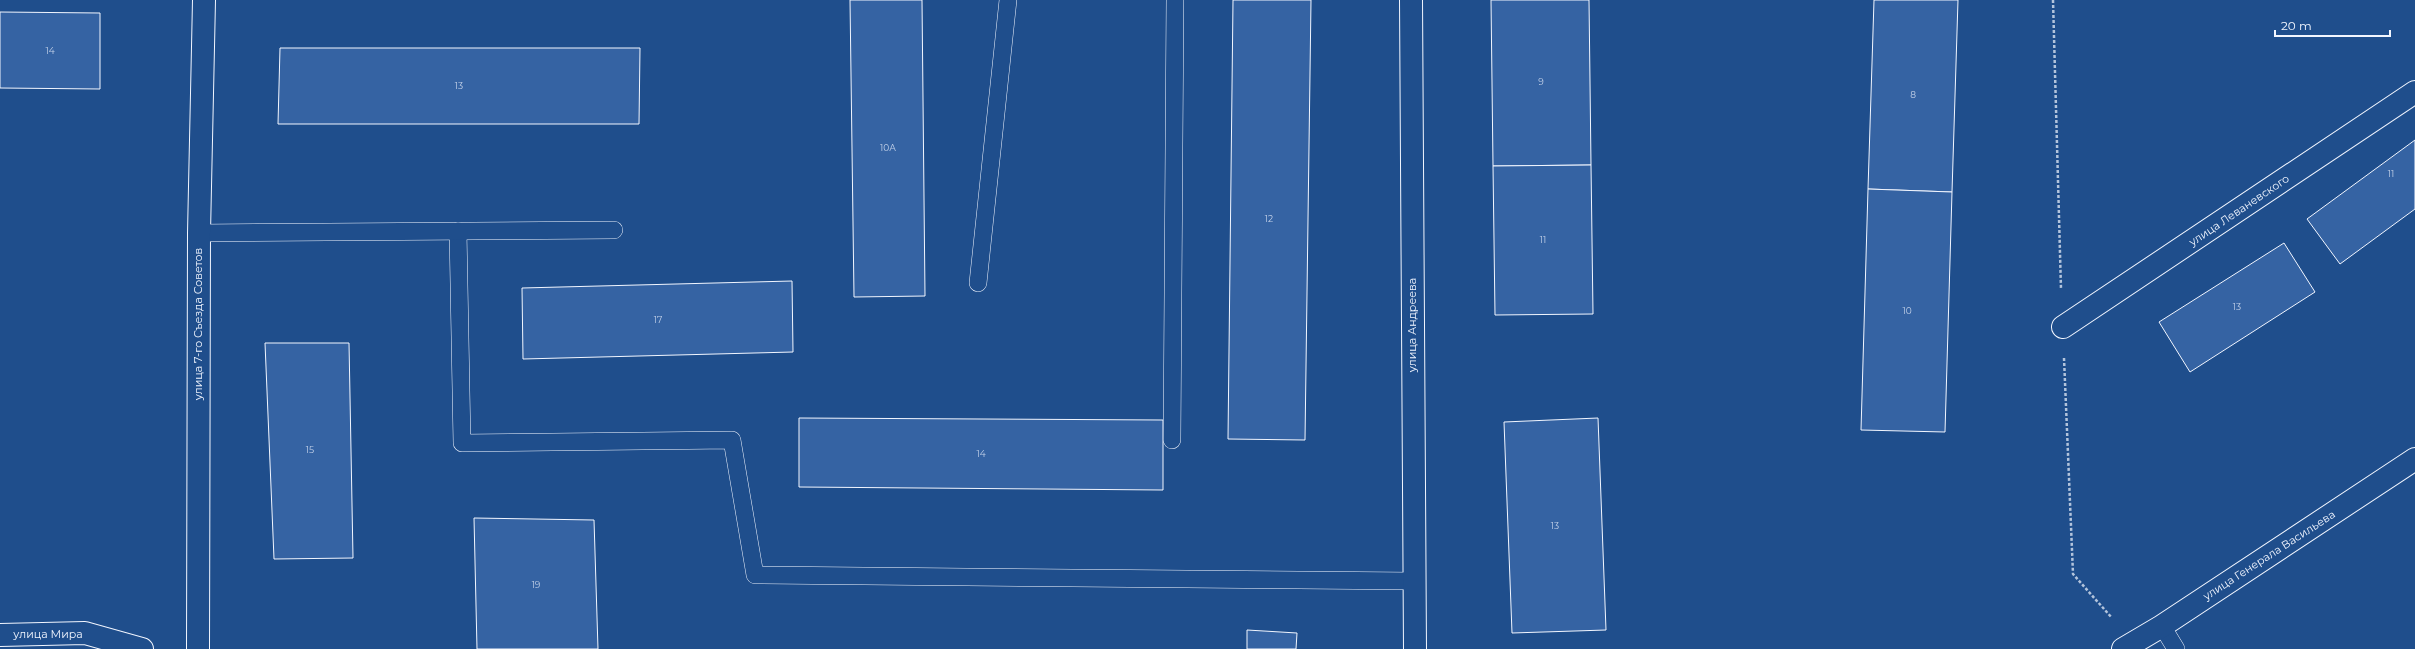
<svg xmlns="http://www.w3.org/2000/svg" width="2415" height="649" viewBox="0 0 2415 649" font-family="Montserrat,sans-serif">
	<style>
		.building { fill: #3563a3; stroke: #f2f6ff }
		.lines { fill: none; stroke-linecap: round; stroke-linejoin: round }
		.service-casing { stroke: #f2f6ff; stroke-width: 18 }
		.minor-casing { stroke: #f2f6ff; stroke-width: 24 }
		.path { stroke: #b3c4dc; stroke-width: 2.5; stroke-dasharray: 3 2; stroke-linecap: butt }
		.service { stroke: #1f4e8c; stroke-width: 17 }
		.minor { stroke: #1f4e8c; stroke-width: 22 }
		.labels { text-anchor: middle; stroke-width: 3; stroke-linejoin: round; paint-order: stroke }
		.number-label { font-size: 9px; fill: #c3d1e8 }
		.street-label { font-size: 11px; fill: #f2f6ff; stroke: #1f4e8c }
	</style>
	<rect width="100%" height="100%" fill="#1f4e8c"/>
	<g class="building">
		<polygon points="850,0 922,0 925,296 854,297"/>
		<polygon points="1233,0 1311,0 1305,440 1228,439"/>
		<polygon points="1491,0 1589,0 1591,165 1493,166"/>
		<polygon points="1874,0 1958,0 1952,192 1868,189"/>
		<polygon points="0,12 100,13 100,89 0,88"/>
		<polygon points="280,48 640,48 639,124 278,124"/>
		<polygon points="2415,140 2415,209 2340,264 2307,219"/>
		<polygon points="1591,165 1593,314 1495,315 1493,166"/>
		<polygon points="1868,189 1952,192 1945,432 1861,430"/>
		<polygon points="2284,243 2315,292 2190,372 2159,322"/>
		<polygon points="792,281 793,352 523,359 522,288"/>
		<polygon points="265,343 349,343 353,558 274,559"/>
		<polygon points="799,418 1163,420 1163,490 799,487"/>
		<polygon points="1598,418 1606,630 1512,633 1504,422"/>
		<polygon points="474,518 594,520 598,649 477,649"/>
		<polygon points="1247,630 1297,633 1296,649 1247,649"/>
	</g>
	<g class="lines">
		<g class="service-casing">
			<g id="service">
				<polyline points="458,231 462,443 732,440 755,575 1413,581"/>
				<polyline points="199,233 614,230"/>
				<polyline points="978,283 1008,0"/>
				<polyline points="1172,440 1175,0"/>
				<polyline points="2162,626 2176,649"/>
			</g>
		</g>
		<g class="minor-casing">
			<g id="minor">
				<polyline points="1411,0 1415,649"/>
				<polyline points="2063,327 2415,92"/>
				<polyline points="0,635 85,633 142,649"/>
				<polyline points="198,649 199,233 204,0"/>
				<polyline points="2123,649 2162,626 2415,459"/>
			</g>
		</g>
		<g class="path">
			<polyline points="2053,0 2061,289"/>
			<polyline points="2064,358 2073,574 2112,618"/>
		</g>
		<use href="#service" class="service"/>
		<use href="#minor" class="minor"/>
	</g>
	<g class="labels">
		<g class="number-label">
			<text x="50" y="54">14</text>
			<text x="1541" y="85">9</text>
			<text x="459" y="89">13</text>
			<text x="1913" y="98">8</text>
			<text x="888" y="151">10А</text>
			<text x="2391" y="177">11</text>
			<text x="1269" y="222">12</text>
			<text x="1543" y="243">11</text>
			<text x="2237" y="310">13</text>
			<text x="1907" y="314">10</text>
			<text x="658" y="323">17</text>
			<text x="310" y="453">15</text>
			<text x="981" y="457">14</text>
			<text x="1555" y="529">13</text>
			<text x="536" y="588">19</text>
		</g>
		<g class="street-label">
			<text transform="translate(2239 210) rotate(-34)" y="4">улица Леваневского</text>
			<text transform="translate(198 324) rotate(-90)" y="4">улица 7-го Съезда Советов</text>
			<text transform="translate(1412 325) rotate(-90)" y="4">улица Андреева</text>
			<text transform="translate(2269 555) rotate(-33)" y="4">улица Генерала Васильева</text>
			<text x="48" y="638">улица Мира</text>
		</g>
	</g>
	<path d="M2275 30v6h115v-6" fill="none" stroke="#f2f6ff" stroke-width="2"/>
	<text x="2281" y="30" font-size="12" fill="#f2f6ff" stroke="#1f4e8c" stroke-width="3" paint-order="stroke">20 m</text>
</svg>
